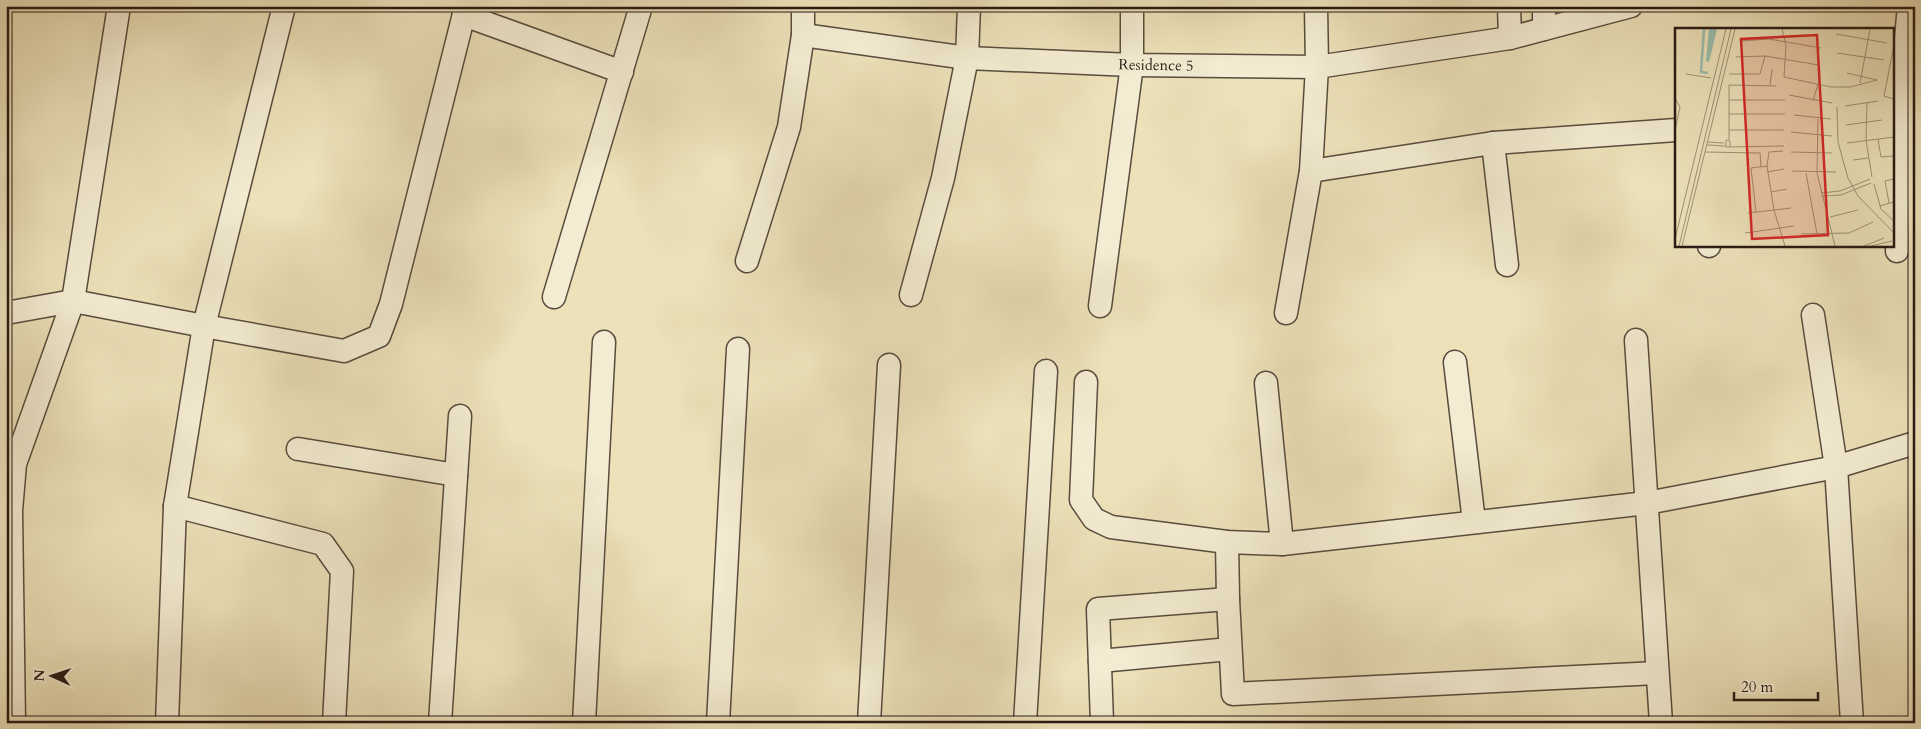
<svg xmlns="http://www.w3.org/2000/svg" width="1921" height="729" viewBox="0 0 1921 729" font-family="Cardo,serif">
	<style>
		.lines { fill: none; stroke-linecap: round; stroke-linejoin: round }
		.street-casing { stroke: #594c3e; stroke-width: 25 }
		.street { stroke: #f3ecd2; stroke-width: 22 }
		.labels { text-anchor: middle; stroke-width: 4; stroke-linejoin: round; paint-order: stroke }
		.street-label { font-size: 15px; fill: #281b15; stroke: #f3ecd2 }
		.inset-river { fill: none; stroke: #99beae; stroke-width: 2.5 }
		.inset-road { fill: none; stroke: #9e9277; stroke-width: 1 }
		.view { fill: #d62828; fill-opacity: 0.15; stroke: #d62828; stroke-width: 2.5 }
		.inset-edge { fill: none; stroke: #281b15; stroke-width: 2.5 }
	</style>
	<rect width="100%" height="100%" fill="#ece1b9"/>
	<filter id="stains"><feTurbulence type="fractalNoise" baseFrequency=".004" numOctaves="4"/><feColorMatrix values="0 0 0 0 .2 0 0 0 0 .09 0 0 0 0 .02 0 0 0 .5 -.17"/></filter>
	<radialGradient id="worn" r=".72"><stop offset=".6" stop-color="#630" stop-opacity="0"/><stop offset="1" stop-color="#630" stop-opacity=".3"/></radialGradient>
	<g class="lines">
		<g class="street-casing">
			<g id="street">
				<polyline points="1509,6 1510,38"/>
				<polyline points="1544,6 1544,29"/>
				<polyline points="464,15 622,72"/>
				<polyline points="803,35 967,58 1132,65 1317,67 1510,38 1631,6"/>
				<polyline points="1493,143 1507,265"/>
				<polyline points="1311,171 1493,143 1676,130"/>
				<polyline points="1709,245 1709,246"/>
				<polyline points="1897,251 1900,102 1909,6"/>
				<polyline points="747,261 789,127 803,35 803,6"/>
				<polyline points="911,295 943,178 967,58 969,6"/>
				<polyline points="554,297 641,6"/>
				<polyline points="1100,306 1132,65 1132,6"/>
				<polyline points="6,313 73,301 204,326 344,351 379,336 391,304 466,6"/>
				<polyline points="1286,313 1311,171 1317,67 1316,6"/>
				<polyline points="1813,315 1836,467 1852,723"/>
				<polyline points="1636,340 1661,723"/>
				<polyline points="1455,362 1474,522"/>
				<polyline points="1086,382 1081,500 1094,519 1111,527 1227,542 1282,544 1647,503 1836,467 1915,443"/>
				<polyline points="1266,383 1282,544"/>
				<polyline points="298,449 456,475"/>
				<polyline points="175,506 323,544 342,571 334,723"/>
				<polyline points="1227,542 1228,599 1233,694 1657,673"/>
				<polyline points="1100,661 1230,649"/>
				<polyline points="14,723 11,511 15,464 73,301 119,6"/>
				<polyline points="167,723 175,506 204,326 284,6"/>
				<polyline points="440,723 460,416"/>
				<polyline points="584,723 604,342"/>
				<polyline points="718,723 738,349"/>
				<polyline points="869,723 889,365"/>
				<polyline points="1025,723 1046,371"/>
				<polyline points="1102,723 1098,609 1228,599"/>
			</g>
		</g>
		<use href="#street" class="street"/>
	</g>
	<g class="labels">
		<g class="street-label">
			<text transform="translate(1156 65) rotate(1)" y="5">Residence 5</text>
		</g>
	</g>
	<g transform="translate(1675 28)">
		<rect width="219" height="219" fill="#ece1b9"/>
		<path d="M34,1H42L34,34L31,33Z" fill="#99beae"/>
		<path class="inset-river" d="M29,1L26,44L33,45"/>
		<path class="inset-road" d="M107,1L111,17L109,49L156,59H175L202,52L172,45M161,6L212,15M65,13L94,11L146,20M219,17L209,68L219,71M162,25L209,32M61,29L90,28L144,37M11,46L36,50M54,46H85L90,28M185,55L195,1M95,57L97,41M114,67L157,75M0,70L5,79L0,102M54,72H110M138,73L143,56M192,75L191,112L197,149M170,78L203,73M162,79L163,114L173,150L183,168L219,205M54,86H110M119,87L156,91M143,91L142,145L160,218M171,97L207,92M54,102H109M116,104L157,108M203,111L206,129L219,128M54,112V57L101,58M32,114L49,115M172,115L219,109M32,117L50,118M55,118V113L51,112V119L109,118M108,123L94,124L92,138L99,182L110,218M30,124L85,125L86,139M116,124L157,125M178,132L193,130M117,143L161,144M92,144L109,141M131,145L142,206M199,156L206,181L219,193M96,164L112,161M146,165L165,163L195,151M147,168L166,167L196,155M214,175L210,153L219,151M204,178L219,174M81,184L76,140L92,138M73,185L116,180M155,189L183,182M70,205L119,198M126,206L174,205L198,194M0,211L51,1M4,218L56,1M7,218L60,1M189,218L209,210M196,218L217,213"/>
		<path class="view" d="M142,7L153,207L77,211L66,11Z"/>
		<rect width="219" height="219" class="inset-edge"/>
	</g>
	<rect width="1921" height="729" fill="none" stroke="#ece1b9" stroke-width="25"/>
	<rect x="8" y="8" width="1906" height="714" fill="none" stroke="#281b15" stroke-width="2.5"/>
	<rect x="12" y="12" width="1896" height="704" fill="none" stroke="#281b15"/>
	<g transform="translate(52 676) rotate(273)" stroke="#f3ecd2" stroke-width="4" paint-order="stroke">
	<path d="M0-4L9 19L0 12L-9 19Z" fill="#281b15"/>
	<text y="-8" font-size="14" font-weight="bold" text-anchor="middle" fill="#281b15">N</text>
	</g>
	<path d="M1734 692v8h84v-8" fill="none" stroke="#281b15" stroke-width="2.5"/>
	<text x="1741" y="692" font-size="15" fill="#281b15" stroke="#f3ecd2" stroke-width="4" paint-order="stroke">20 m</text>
	<rect width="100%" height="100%" filter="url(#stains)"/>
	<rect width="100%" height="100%" fill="url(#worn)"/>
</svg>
